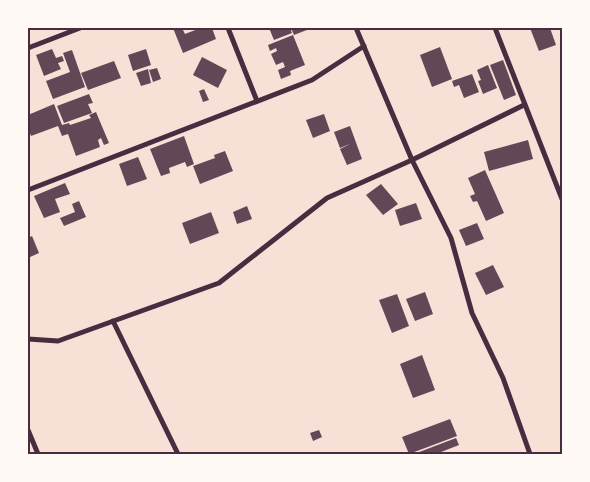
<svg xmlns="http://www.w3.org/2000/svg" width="590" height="482" viewBox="0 0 590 482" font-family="Raleway,sans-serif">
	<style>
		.building { fill: #644757 }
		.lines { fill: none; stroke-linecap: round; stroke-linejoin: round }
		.minor { stroke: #4a2c40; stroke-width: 5 }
		.neatline { fill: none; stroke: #4a2c40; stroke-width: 2 }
	</style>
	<rect width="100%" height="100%" fill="#f7e1d7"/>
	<g class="building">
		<polygon points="173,28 182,28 185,34 198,29 197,28 212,28 216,39 183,53"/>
		<polygon points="269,28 290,28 292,33 274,40"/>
		<polygon points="291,28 312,28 294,35"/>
		<polygon points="530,28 550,28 556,45 539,51"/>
		<polygon points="293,35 305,65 290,71 291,75 281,79 278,70 285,67 283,62 276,65 271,54 277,51 276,48 270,51 268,45"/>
		<polygon points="440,47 452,79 432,87 420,55"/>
		<polygon points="52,49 56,58 62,56 64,61 58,63 61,69 44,76 36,55"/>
		<polygon points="146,49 151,65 133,71 128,55"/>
		<polygon points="72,50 85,87 53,99 46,81 70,72 63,53"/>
		<polygon points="202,57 227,70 218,88 193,75"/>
		<polygon points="503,60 516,95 504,100 490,65"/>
		<polygon points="114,61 121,78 88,90 81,73"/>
		<polygon points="488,65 497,88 483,94 478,81 481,80 477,70"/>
		<polygon points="157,68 161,79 153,82 149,70"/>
		<polygon points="148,69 151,83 141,86 136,73"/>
		<polygon points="472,74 479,92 464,98 459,85 454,87 452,81"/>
		<polygon points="204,89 209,100 203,102 199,91"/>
		<polygon points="89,94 93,103 88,104 92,113 64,123 57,106"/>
		<polygon points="54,104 62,125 69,123 70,125 91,118 89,115 96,112 109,143 104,145 101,138 98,140 100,147 76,156 68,134 62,136 58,126 31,136 28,128 28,115"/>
		<polygon points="324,114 330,131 313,138 306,120"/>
		<polygon points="350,126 362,159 347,165 340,149 350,144 340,148 334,132"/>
		<polygon points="184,136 194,164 187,167 185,162 169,168 170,173 161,176 150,149"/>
		<polygon points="528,140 533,159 489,171 484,152"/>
		<polygon points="225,151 233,171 200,184 193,166 215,158 214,155"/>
		<polygon points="138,157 147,179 127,186 119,164"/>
		<polygon points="485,170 504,213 486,221 477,201 473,202 470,196 475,194 468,178"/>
		<polygon points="65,183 70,194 55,199 60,212 44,218 34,196"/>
		<polygon points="381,184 398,204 383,215 366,195"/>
		<polygon points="79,201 86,217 64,226 60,218 75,212 72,204"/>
		<polygon points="416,203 422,219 400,226 395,210"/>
		<polygon points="247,206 252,219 237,224 233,212"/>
		<polygon points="211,212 219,233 190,244 182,223"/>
		<polygon points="477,223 484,239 466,246 459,230"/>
		<polygon points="32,236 39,253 28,258 28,238"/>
		<polygon points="493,265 504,287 486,295 475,273"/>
		<polygon points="425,292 433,314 415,321 406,299"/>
		<polygon points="397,294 409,326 392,333 379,300"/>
		<polygon points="422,355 435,390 413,398 400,364"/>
		<polygon points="450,419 457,436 409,454 402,437"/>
		<polygon points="319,430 322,437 313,441 310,433"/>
		<polygon points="456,438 459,445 436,454 414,454"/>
	</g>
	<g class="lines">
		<g class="minor">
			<polyline points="228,28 257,101"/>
			<polyline points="356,28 412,160 451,238 472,313 503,378 530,454"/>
			<polyline points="495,28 562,199"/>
			<polyline points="28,48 80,28"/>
			<polyline points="28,190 312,80 364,46"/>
			<polyline points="113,321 178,454"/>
			<polyline points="28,339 58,341 219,283 327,198 412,160 524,105"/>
			<polyline points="28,430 38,454"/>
		</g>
	</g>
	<rect width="590" height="482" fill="none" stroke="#fffaf5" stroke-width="58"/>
	<rect x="29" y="29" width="532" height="424" class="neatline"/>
</svg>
